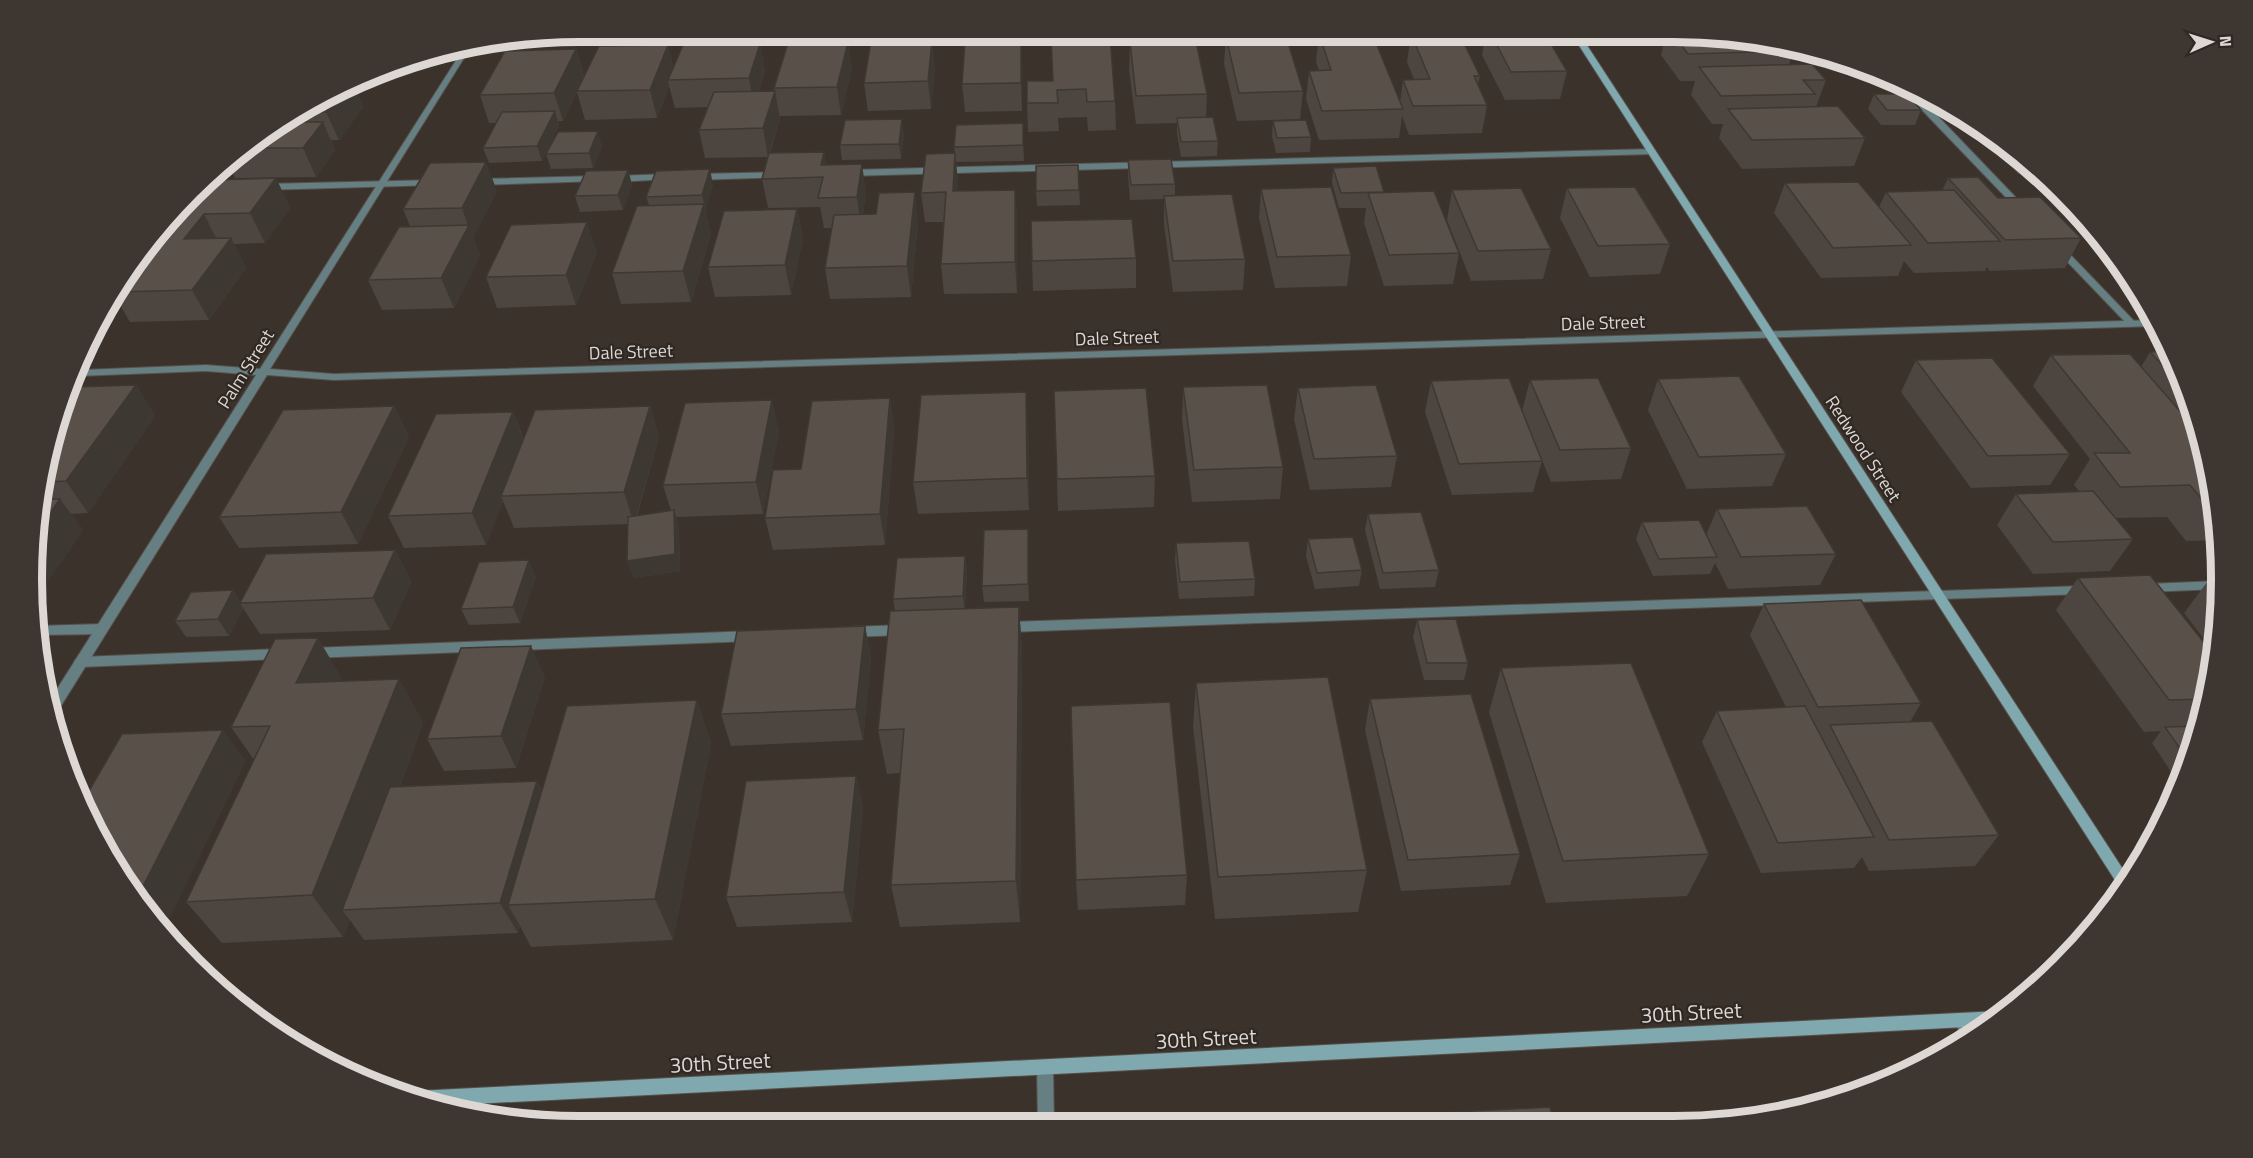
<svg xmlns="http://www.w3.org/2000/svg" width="2253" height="1158" viewBox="0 0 2253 1158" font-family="'Titillium Web',sans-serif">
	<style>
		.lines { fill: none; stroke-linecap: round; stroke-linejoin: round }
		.lane-casing { stroke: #58504a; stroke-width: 2 }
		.street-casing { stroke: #58504a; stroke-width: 2 }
		.secondary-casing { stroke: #58504a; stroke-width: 2 }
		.lane { fill: #657f82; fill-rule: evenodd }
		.street { fill: #657f82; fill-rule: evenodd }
		.secondary { fill: #7fa9ae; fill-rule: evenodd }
		.wall { fill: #4d453f }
		.shaded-wall { fill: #3e3833 }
		.building { fill: #595049; stroke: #3e3833; stroke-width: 1.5 }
		.labels { text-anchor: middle; stroke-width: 4.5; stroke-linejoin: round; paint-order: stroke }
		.street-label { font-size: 18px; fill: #ddd8d4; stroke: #302822 }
		.near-street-label { font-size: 21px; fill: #ddd8d4; stroke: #302822 }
		.rim { fill: none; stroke: #ddd8d4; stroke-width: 8 }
	</style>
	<rect width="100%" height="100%" fill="#3b322c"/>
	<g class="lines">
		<g class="lane-casing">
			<g id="lane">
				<polygon points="1897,81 1907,84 2024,206 2024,210 2018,210 1897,84"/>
				<polygon points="1652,149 1656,152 1655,154 848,176 844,173 848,170"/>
				<polygon points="780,172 783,173 783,177 695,180 691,177 695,174"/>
				<polygon points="669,174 672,175 672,179 614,182 610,179 614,176"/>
				<polygon points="597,176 601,179 600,181 479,185 475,182 479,179"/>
				<polygon points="435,180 439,183 438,185 263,190 259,187 263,184"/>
				<polygon points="2060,246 2063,247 2135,322 2135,326 2129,326 2057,251 2055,249"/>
				<polygon points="2219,581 2219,589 2146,592 2140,588 2146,584"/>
				<polygon points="2083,586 2089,590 2083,594 1006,632 1002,630 1000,627 1002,624 1006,622"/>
				<polygon points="102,624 106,626 108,629 106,632 102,634 37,635 35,626"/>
				<polygon points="902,625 906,627 908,630 906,633 902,635 850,637 846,635 844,632 846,629 850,627"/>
				<polygon points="752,631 756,633 758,636 756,639 752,641 311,658 307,656 305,653 307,650 311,648"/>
				<polygon points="281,649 285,651 287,654 285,657 281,659 80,667 76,665 74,662 76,659 80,657"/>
				<polygon points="1962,1013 1968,1015 1975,1032 1963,1039 1954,1020 1956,1015"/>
			</g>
		</g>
		<g class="street-casing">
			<g id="street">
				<polygon points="781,32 879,32 875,34 529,40 549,36"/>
				<polygon points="469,50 270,369 334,374 2155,320 2157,326 334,380 267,375 59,709 55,710 52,697 256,375 206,371 78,376 81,370 206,365 260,369 462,51"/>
				<polygon points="1045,1060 1051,1063 1053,1068 1054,1124 1038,1124 1037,1068 1039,1063"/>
			</g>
		</g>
		<g class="secondary-casing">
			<g id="secondary">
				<polygon points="1571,33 1579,33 2128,877 2120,888"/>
				<polygon points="1999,1011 2005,1015 1985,1026 433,1106 408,1097 409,1093 415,1091"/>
			</g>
		</g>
		<use href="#lane" class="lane"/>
		<use href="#street" class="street"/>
		<use href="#secondary" class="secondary"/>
	</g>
	<g class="wall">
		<polygon points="1486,32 1544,32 1567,71 1560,99 1505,100 1482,55"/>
		<polygon points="1657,33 1709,33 1793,51 1789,65 1826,80 1816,107 1865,138 1854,166 1742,169 1719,138 1723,124 1712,124 1691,95 1695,81 1680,81 1661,55 1664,42"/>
		<polygon points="1319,34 1400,102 1403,80 1414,79 1407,62 1411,34 1480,76 1478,85 1487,105 1482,133 1409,135 1402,116 1399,138 1319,140 1306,99 1309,71 1319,70 1316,62"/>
		<polygon points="1226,37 1303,91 1300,119 1237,121 1224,64"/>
		<polygon points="1051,38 1115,101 1116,130 1088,131 1087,117 1058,118 1059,131 1028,132 1027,103 1053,81"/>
		<polygon points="848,42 852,69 841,115 780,116 780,119 770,153 824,152 826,165 866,193 863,214 918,222 911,297 830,299 825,268 832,228 824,228 820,207 768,208 762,179 767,157 705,158 699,130 707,107 675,108 669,86 657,118 585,120 577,92 563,121 558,121 559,126 542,161 489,163 483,148 497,123 489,123 480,95 576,49 584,76 668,45 673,67 760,44 765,71 759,91 774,91 774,88"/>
		<polygon points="1130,42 1207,94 1206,117 1218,141 1217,156 1181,157 1177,133 1177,123 1136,124 1129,70"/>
		<polygon points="935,67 931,109 868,111 864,83"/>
		<polygon points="1022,67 1022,111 965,112 962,84"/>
		<polygon points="355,86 363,107 339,140 331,140 335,150 316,177 235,178 228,163 245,145"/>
		<polygon points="1874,94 1921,110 1915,125 1881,125 1868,109"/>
		<polygon points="1968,120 1985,131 1979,131"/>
		<polygon points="1273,121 1311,137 1310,152 1276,153 1272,136"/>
		<polygon points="904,134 901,159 842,160 840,145"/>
		<polygon points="1023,138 1024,161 956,162 958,182 957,191 1015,190 1017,220 1017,293 944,294 941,264 944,222 925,222 921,193 955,153 954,147"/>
		<polygon points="2002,141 2008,145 2038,173 2018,174 1997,152"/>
		<polygon points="602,146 593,168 551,169 546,154"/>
		<polygon points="1128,160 1175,184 1175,195 1245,259 1243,290 1173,292 1164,225 1164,199 1130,200 1128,175"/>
		<polygon points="1078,165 1080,205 1037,206 1036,191"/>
		<polygon points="1333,168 1384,192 1384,193 1459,253 1453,284 1384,286 1364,223 1366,208 1339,208 1332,183"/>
		<polygon points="628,170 632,185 623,210 580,212 575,196"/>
		<polygon points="276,178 290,208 265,243 234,244 246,268 209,320 130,322 120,305 106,323 102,324 124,275 213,180"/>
		<polygon points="1948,178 1998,198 2081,238 2065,268 1990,271 1987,267 1985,271 1914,273 1904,261 1898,276 1821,278 1774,213 1785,183 1879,207 1886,192 1942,191"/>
		<polygon points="713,185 705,211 711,234 691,302 621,304 612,273 649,205 646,197"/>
		<polygon points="1567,188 1670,244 1660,274 1590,277 1560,218"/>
		<polygon points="1261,189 1351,255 1347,286 1275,288 1259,218"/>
		<polygon points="1452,190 1551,249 1543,279 1471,281 1447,220"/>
		<polygon points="2055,190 2086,218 2123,271 2119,271 2049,201"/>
		<polygon points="497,191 473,237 480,255 454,308 382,310 368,280 410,226 403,209"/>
		<polygon points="797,209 803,238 791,295 715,297 708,267"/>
		<polygon points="597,252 576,305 497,308 486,277"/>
		<polygon points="1136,258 1136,288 1033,291 1032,261"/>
		<polygon points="2169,351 2193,403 2217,508 2218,540 2186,541 2167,517 2115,518 2133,539 2110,571 2033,574 1997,525 2016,494 2079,491 2074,485 2090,459 2033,386 2051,355 2141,367 2150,352"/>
		<polygon points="1916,360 2070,454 2050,485 1971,488 1901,392"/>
		<polygon points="1658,379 1786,454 1772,486 1687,489 1648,410"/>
		<polygon points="1530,380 1631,448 1621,479 1551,482 1522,411"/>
		<polygon points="1431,381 1542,461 1533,492 1452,495 1425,412"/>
		<polygon points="136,385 155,416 88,513 71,514 83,530 34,601 50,438"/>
		<polygon points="1183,387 1283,467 1280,499 1192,502 1182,419"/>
		<polygon points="1298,388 1397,456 1391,487 1310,490 1294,419"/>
		<polygon points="890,398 894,430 885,545 773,550 765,518 801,469"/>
		<polygon points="394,406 409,437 358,544 239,548 219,517"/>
		<polygon points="650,406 659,437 637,516 671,511 663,485 779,431 763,514 676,517 679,527 680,571 633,578 628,524 514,528 503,501 486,545 404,548 388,516 513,412 524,439"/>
		<polygon points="1028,423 1029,510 918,514 913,482"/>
		<polygon points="1155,476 1154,507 1058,511 1057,479"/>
		<polygon points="1717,509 1836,554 1820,585 1728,589 1715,563 1710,574 1653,576 1636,539 1642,522 1706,535"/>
		<polygon points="1368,514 1439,570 1435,587 1380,589 1365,530"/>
		<polygon points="1028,529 1029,545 1029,601 984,602 982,586"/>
		<polygon points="1308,539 1362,570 1359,586 1315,589 1306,556"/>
		<polygon points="1176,543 1255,579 1254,596 1179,599 1175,560"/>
		<polygon points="395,550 411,582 390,630 260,634 243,608 229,636 186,637 175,621 233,590 240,601"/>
		<polygon points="965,556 967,572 965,609 1019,607 1022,651 1020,922 900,927 891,885 900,773 887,774 878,730 895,611 893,599"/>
		<polygon points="536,577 520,623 469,625 461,609"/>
		<polygon points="2078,578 2214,655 2203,721 2179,784 2152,743 2161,731 2144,732 2056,610"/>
		<polygon points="2208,581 2219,581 2220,615 2214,652 2184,613"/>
		<polygon points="1764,604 1921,703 1910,722 1999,835 1975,866 1869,871 1862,857 1854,868 1761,873 1702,742 1717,711 1786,707 1750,635"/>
		<polygon points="1417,620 1468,663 1464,680 1424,680 1413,637"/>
		<polygon points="865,626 871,658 863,740 731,746 721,714"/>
		<polygon points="1501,668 1709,854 1687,896 1546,903 1489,712"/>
		<polygon points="545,677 516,768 444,771 427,739"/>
		<polygon points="399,679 423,723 400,786 537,781 542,790 697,700 711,744 673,940 531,947 520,926 518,933 364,940 350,920 343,937 222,943 186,902 254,760 231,727 344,681"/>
		<polygon points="1196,683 1367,870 1358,912 1215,919 1193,727"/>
		<polygon points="1370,699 1520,854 1510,885 1401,891 1365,730"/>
		<polygon points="856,776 863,807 852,922 737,927 726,897"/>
		<polygon points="1187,875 1185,905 1078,910 1076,880"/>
		<polygon points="1724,1115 1746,1122 1719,1122"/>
	</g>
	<g class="shaded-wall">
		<polygon points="932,40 935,67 931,109 928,81"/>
		<polygon points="1021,40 1022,67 1022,111 1021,83"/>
		<polygon points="848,42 852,69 841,115 837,87"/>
		<polygon points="760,44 765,71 754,106 749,78"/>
		<polygon points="668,45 674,72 668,80 669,86 657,118 650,90"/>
		<polygon points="576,49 584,77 563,121 554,93"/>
		<polygon points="355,86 363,107 339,140 326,112 340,94"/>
		<polygon points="775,91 780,119 768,157 763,128"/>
		<polygon points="555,111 559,126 542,161 537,146"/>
		<polygon points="303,114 313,135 323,122 335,150 316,177 303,148 295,122 300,116"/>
		<polygon points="902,119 904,134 901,159 899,144"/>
		<polygon points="598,131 602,146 593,168 589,153"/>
		<polygon points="824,152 829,181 821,165"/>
		<polygon points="955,153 958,182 955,221 953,191"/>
		<polygon points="486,162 497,191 473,237 480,255 454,308 441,278 468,226 462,208"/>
		<polygon points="862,164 866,193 861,227 857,197"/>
		<polygon points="710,169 713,185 706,211 702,195"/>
		<polygon points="628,170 632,185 623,210 618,195"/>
		<polygon points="276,178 290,208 265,243 250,213"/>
		<polygon points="1015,190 1017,220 1017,293 1015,262"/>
		<polygon points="915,192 918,222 911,297 907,266"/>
		<polygon points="704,204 711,234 691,302 683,271"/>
		<polygon points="797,209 803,238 791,295 785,265"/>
		<polygon points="204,214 219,244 184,239"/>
		<polygon points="587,222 597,252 576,305 566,275"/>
		<polygon points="231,238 246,268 209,320 192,290"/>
		<polygon points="114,296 120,305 106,323 103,320"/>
		<polygon points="136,385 155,416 88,513 66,481"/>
		<polygon points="1026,392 1028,423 1029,510 1027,478"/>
		<polygon points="890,398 894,430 885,545 880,514"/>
		<polygon points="772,400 779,431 763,514 756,482"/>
		<polygon points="394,406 409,437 358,544 341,512"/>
		<polygon points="650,406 659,437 634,524 624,492"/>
		<polygon points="513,412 525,443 501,496 503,501 486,545 472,513"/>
		<polygon points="60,499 83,530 34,601 42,524"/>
		<polygon points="674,510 679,527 680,571 633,578 627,561"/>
		<polygon points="1028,529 1029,545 1029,601 1028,584"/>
		<polygon points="395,550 411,582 390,630 373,598"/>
		<polygon points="965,556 967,572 965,613 963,596"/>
		<polygon points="529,560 536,577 520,623 513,607"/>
		<polygon points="233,590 241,603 240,603 243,608 229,636 218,619"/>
		<polygon points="1019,607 1022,651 1020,922 1016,881"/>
		<polygon points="865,626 871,658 863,740 856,709"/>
		<polygon points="318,638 344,682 296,683"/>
		<polygon points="531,646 545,677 516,768 501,736"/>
		<polygon points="399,679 423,723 354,909 342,910 350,920 343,937 312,895"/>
		<polygon points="697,700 711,744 673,940 655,899"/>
		<polygon points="223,730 246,761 163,932 139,894"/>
		<polygon points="856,776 863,807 852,922 844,892"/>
		<polygon points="537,781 552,812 508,905 520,926 518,933 500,903"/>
	</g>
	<g class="building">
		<polygon points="1490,32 1544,32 1567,71 1511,72"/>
		<polygon points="1372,33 1403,109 1322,111 1309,71 1331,70 1319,34"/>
		<polygon points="1459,33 1480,76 1474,76 1487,105 1413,106 1403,80 1430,79 1411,34"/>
		<polygon points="1672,33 1709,33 1788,46 1793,51 1688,54"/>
		<polygon points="1110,36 1115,101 1087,102 1086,89 1057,90 1058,103 1027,103 1027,81 1053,81 1051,38"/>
		<polygon points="1286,36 1303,91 1239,93 1226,37"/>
		<polygon points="932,40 928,81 864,83 871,41"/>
		<polygon points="1021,40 1021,83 962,84 965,41"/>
		<polygon points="1196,41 1207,94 1136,96 1130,42"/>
		<polygon points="848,42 837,87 774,88 788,43"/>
		<polygon points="760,44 749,78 668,80 683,45"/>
		<polygon points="668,45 650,90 577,91 599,46"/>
		<polygon points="576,49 554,93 480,95 505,51"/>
		<polygon points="1812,64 1826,80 1803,80 1815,94 1721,96 1699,67"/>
		<polygon points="775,91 763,128 699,130 714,92"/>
		<polygon points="340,94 326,112 307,112"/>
		<polygon points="1874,94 1907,94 1921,110 1887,110"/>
		<polygon points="1838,106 1865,138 1752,140 1728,109"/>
		<polygon points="555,111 537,146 483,148 502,112"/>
		<polygon points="300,116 295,122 323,122 303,148 242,148 245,145"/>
		<polygon points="1213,117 1218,141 1181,142 1177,118"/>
		<polygon points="902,119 899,144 840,145 845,120"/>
		<polygon points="1306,120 1311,137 1277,138 1273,121"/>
		<polygon points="1023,123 1023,145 954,147 956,125"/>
		<polygon points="598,131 589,153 546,154 558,132"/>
		<polygon points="824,152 821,165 862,164 857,197 818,198 823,177 762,179 769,153"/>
		<polygon points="955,153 953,191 1015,190 1015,262 941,264 946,192 921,193 926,154"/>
		<polygon points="1171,159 1175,184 1131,185 1128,160"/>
		<polygon points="486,162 462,208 403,209 430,163"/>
		<polygon points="1078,165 1079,190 1036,191 1036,166"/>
		<polygon points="1376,166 1384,192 1341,193 1333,168"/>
		<polygon points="710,169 702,195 646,197 656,171"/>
		<polygon points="628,170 618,195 575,196 586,171"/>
		<polygon points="1978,177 1998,198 2040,197 2081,238 2005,240 1948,178"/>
		<polygon points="276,178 250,213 204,214 184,239 231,238 192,290 116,292 121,280 139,258 213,180"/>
		<polygon points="1858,182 1911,245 1833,248 1785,183"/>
		<polygon points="1331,187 1351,255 1277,257 1261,189"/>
		<polygon points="1635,187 1670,244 1598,246 1567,188"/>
		<polygon points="1521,188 1551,249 1478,251 1452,190"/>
		<polygon points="1954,190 2000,241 1928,243 1886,192"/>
		<polygon points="1434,191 1459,253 1389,255 1368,193"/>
		<polygon points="915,192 907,266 825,268 834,215 876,214 879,193"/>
		<polygon points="1232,194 1245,259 1173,261 1164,196"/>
		<polygon points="704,204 683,271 612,273 637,206"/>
		<polygon points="797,209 785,265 708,267 724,211"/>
		<polygon points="1132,219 1136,258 1032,261 1031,221"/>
		<polygon points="587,222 566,275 486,277 511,225"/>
		<polygon points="469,225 441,278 368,280 399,227"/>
		<polygon points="2169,351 2187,391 2150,352"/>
		<polygon points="2130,354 2200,434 2217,509 2210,509 2190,485 2120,487 2094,453 2130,453 2051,355"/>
		<polygon points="1992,358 2070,454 1988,456 1916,360"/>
		<polygon points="1739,376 1786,454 1699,457 1658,379"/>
		<polygon points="1509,378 1542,461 1459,464 1431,381"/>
		<polygon points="1598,378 1631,448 1560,450 1530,380"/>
		<polygon points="136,385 66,481 46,482 50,438 73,387"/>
		<polygon points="1267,385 1283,467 1194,470 1183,387"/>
		<polygon points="1376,385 1397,456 1314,459 1298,388"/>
		<polygon points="1146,388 1155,476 1057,479 1054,391"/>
		<polygon points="1026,392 1027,478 913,482 921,395"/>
		<polygon points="890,398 880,514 765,518 773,470 801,469 812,401"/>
		<polygon points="772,400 756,482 663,485 685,403"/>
		<polygon points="394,406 341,512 219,517 283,410"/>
		<polygon points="650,406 624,492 501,496 535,410"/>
		<polygon points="513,412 472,513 388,516 436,414"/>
		<polygon points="2093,491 2133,539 2053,542 2016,494"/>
		<polygon points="44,499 60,499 42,524"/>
		<polygon points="1807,506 1836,554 1741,557 1717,509"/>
		<polygon points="674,510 675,554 627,561 628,517"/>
		<polygon points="1421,512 1439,570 1383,573 1368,514"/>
		<polygon points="1699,520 1717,557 1659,559 1642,522"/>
		<polygon points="1028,529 1028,584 982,586 984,530"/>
		<polygon points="1353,537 1362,570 1317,573 1308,539"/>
		<polygon points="1249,541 1255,579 1180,582 1176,543"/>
		<polygon points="395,550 373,598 240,603 266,554"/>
		<polygon points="965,556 963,596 893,599 897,558"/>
		<polygon points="529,560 513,607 461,609 479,562"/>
		<polygon points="2150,575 2214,655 2206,699 2169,700 2078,578"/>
		<polygon points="2208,581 2219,581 2220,595"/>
		<polygon points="233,590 218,619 175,621 191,592"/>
		<polygon points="1861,600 1921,703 1818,707 1764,604"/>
		<polygon points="1019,607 1016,881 891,885 904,729 878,730 890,611"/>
		<polygon points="1456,619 1468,663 1427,663 1417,620"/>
		<polygon points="865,626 856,709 721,714 737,631"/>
		<polygon points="318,638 296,683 399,679 312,895 186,902 270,726 231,727 275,639"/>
		<polygon points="531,646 501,736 427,739 461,648"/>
		<polygon points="1631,663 1709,854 1563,861 1501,668"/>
		<polygon points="1328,677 1367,870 1218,877 1196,683"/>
		<polygon points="1471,694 1520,854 1408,860 1370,699"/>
		<polygon points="697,700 655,899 508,905 567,706"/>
		<polygon points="1170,702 1187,875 1076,880 1071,706"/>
		<polygon points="1805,706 1874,837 1778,843 1717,711"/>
		<polygon points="1932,721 1999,835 1889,840 1830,725"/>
		<polygon points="2201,726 2188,760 2165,727"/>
		<polygon points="223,730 139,894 82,803 122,734"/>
		<polygon points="856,776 844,892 726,897 746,781"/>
		<polygon points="537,781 500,903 342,910 390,787"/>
		<polygon points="1550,1107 1554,1122 1248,1123"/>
		<polygon points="1787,1111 1746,1122 1727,1122 1724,1115"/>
	</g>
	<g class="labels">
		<g class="street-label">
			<text transform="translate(1603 323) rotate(-2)" y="6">Dale Street</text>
			<text transform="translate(1117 338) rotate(-2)" y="6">Dale Street</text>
			<text transform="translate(631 352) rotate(-2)" y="6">Dale Street</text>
			<text transform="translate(246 369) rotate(-58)" y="6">Palm Street</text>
			<text transform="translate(1863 449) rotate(57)" y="6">Redwood Street</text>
		</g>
		<g class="near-street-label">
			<text transform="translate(1691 1013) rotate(-3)" y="7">30th Street</text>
			<text transform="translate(1206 1039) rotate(-3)" y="7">30th Street</text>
			<text transform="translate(720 1063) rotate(-3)" y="7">30th Street</text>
		</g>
	</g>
	<path d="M0 0H2253V1158H0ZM579 42H1674A537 537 0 0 1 2211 579V579A537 537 0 0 1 1674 1116H579A537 537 0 0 1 42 579V579A537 537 0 0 1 579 42Z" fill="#3e3630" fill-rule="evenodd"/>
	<path class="rim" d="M579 42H1674A537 537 0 0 1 2211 579V579A537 537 0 0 1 1674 1116H579A537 537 0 0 1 42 579V579A537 537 0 0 1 579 42Z"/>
	<g transform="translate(2211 42) rotate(87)" stroke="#302822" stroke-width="4.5" paint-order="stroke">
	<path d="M0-4.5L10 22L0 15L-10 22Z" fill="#ddd8d4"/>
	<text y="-9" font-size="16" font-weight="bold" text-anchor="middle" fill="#ddd8d4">N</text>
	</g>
</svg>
